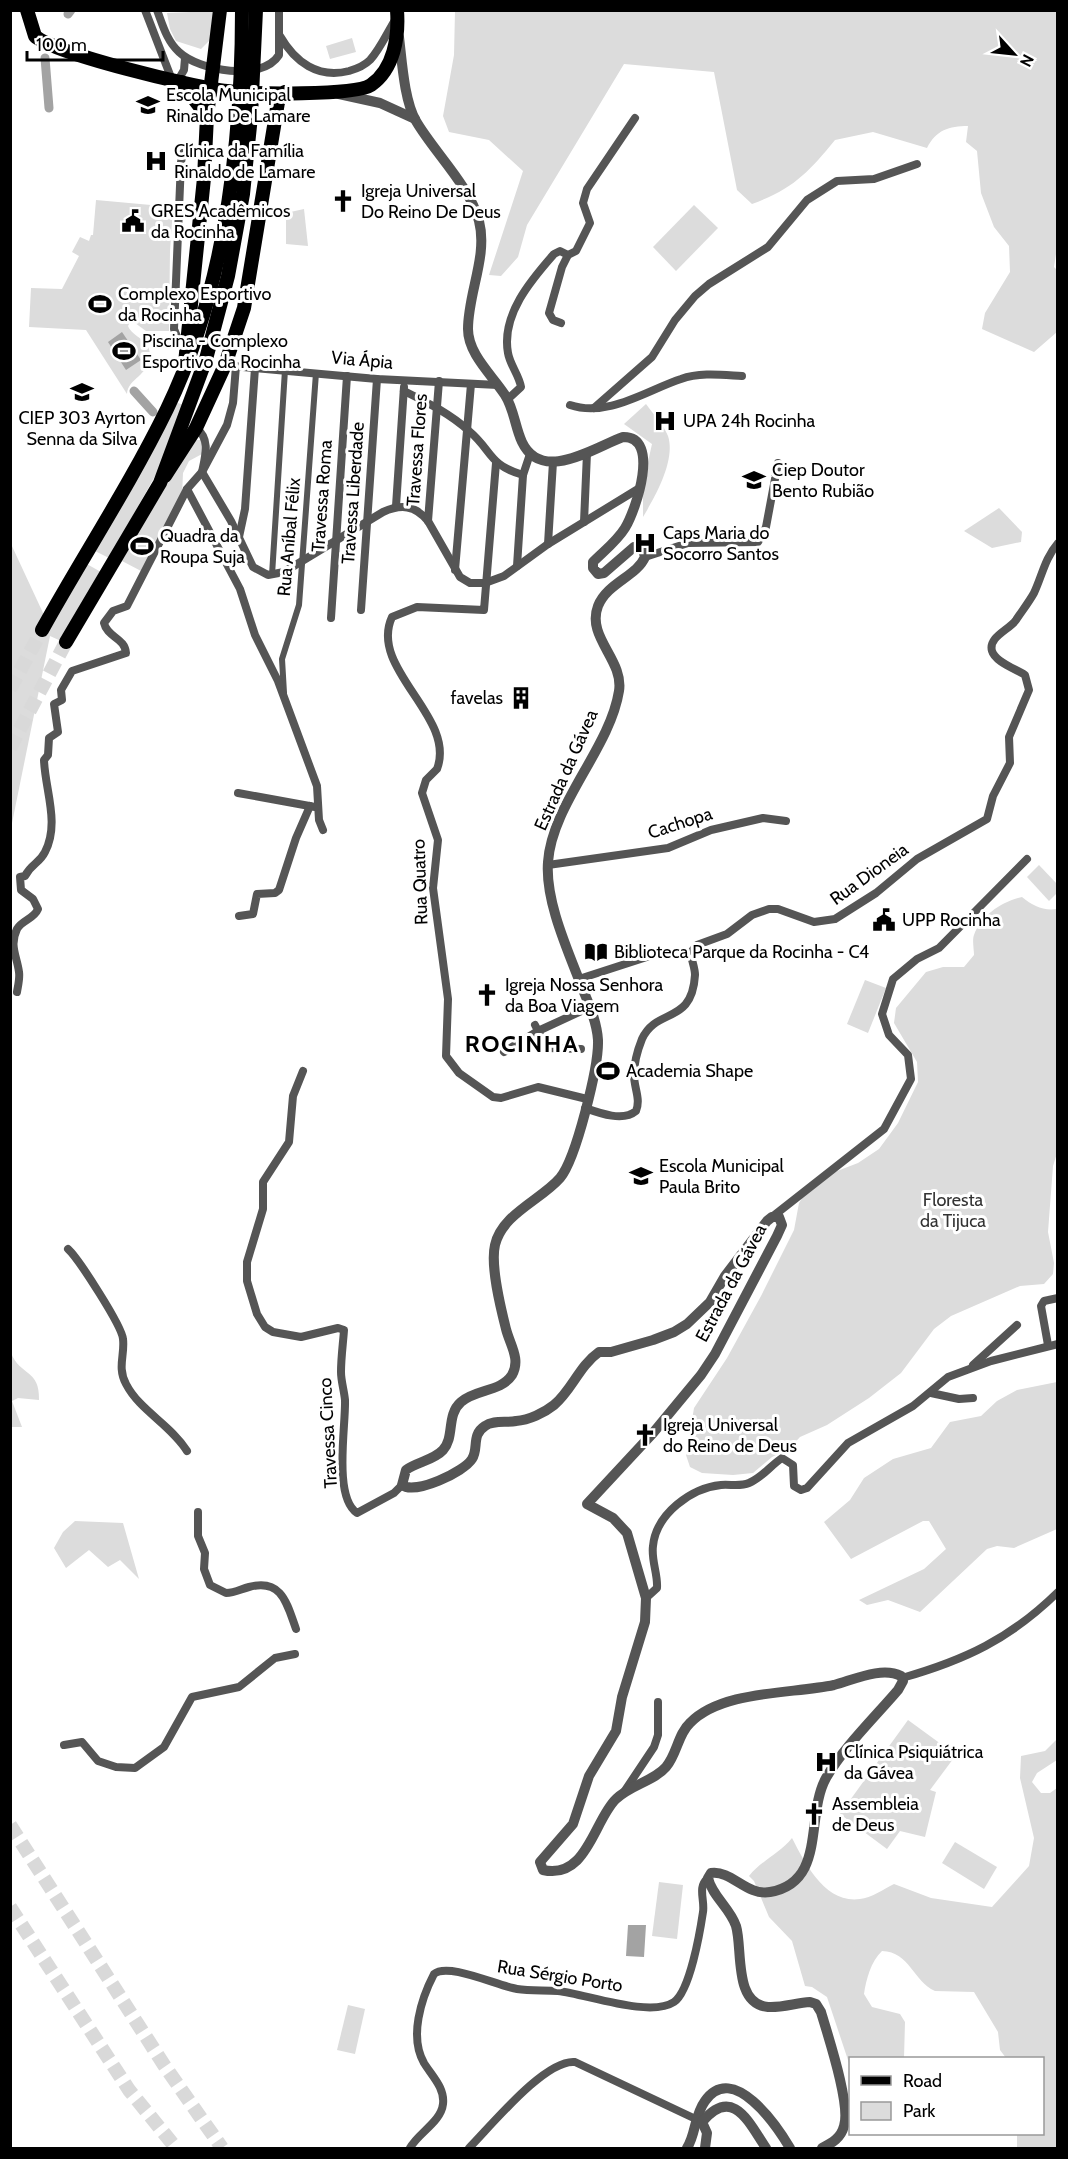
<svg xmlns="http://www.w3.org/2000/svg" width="1068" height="2159" viewBox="0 0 1068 2159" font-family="Cabin,sans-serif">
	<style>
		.green { fill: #dcdcdc }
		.water { fill: #a3a3a3 }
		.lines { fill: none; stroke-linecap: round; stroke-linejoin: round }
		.canal { stroke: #a3a3a3; stroke-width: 9 }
		.trunk-tunnel { stroke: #d9d9d9; stroke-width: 14; stroke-dasharray: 14 7; stroke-linecap: butt }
		.pedestrian { stroke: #555; stroke-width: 6 }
		.minor { stroke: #555; stroke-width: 8 }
		.tertiary { stroke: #555; stroke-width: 10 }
		.primary { stroke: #000; stroke-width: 14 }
		.trunk { stroke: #000; stroke-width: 14 }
		.labels { text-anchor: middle; stroke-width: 6; stroke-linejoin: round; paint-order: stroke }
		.poi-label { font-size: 18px; fill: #000; stroke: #fff; text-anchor: start }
		.street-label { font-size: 18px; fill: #000; stroke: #fff }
		.park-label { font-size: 18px; fill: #333; stroke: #fff }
		.district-label { font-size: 24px; font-weight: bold; letter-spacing: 1.5px; fill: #000; stroke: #fff }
	</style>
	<rect width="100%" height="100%" fill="#fff"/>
	<g class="green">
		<polygon points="214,11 210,40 201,49 176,41 170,29 167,13"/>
		<path d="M455,11H1057L1058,241L1054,267L1057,270V332L1034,352L982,329L985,313L1010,272L1009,246L994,227L981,193L977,151L966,142L968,126C949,126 936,130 927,148L873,132L835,140C808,173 793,189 752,204L737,190L714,72L624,64L527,225L518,257L501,276L489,275L523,171L489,140L449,132L443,116L454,55Z"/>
		<polygon points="352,38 356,52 330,59 326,46"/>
		<path d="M96,200L173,207L170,251L169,331H146L131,320L128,326C133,338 150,339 150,355C149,376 128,378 127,394L86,330L29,327L31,288L62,289L79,256L72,252L80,237L89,241L91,235H93Z"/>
		<polygon points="694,205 718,228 676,271 653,247"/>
		<polygon points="304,209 308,246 286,244 286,213"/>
		<polygon points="175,402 184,405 164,460 109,558 93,550"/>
		<path d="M646,404C653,414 664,425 668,436C676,460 655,497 643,517V484L652,444L624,424Z"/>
		<polygon points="194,440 201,440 202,454 189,461 183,473 182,496 143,572 122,561 163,486"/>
		<polygon points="999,508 1022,532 1021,542 992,548 964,531"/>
		<polygon points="11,544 50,628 85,563 101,572 61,641 50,636 11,828"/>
		<polygon points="1039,865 1057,884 1057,893 1049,901 1027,877"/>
		<path d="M1022,897C1033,906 1043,911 1057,909L1058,1150L1053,1166L1048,1232L1054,1263L1053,1274L1044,1284L1020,1286L951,1316L934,1329L901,1373L869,1398L827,1425L800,1437L790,1448L772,1457L753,1473L733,1475L702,1473L690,1467L686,1455L694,1408L727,1358L761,1296L794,1230L799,1203L808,1189L832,1173L858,1163L879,1149L898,1123L918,1082L917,1062L894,1023L896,1008L926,972L943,967H964L974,955C974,949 972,940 974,935C981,915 1003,901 1022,897Z"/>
		<polygon points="865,980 886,988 868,1033 847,1024"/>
		<path d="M11,1353C20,1376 40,1369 39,1400L18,1398L12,1401L22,1427H11Z"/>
		<polygon points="1057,1382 1057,1529 1014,1548 997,1546 987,1549 920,1612 888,1600 867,1605 859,1600 924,1569 946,1549 929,1521 923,1521 851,1559 824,1522 850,1500 864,1478 893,1459 931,1448 950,1422 981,1416 997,1401 1017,1390"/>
		<polygon points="75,1521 123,1523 139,1579 120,1560 108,1567 89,1550 66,1568 54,1548 63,1532"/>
		<polygon points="908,1720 956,1755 930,1790 936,1792 925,1837 900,1831 887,1849 840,1814"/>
		<path d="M1057,1739V1760L1037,1773L1032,1782L1041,1793H1050L1057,1788V2148H1017V2134H1042V2058H1006L1000,2050L998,2032L974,1992L935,1991C913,1981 910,1952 882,1951C871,1961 866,1980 864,1994L872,2007L900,2014L905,2022L904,2058H850V2066L827,1997L812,1987L805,1986L792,1941L769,1917L754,1881L749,1876C762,1860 779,1854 792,1838C805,1863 825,1904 860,1899C871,1898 884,1889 894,1884L931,1898L992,1907L1029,1866L1034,1838L1020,1778L1021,1756L1045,1751Z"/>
		<polygon points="955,1842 997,1867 984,1889 942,1863"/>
		<polygon points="659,1882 683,1885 677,1939 652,1936"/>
		<polygon points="348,2005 365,2009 355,2054 337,2050"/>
	</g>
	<g class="water">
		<polygon points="122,332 141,360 126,370 108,342"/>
		<polygon points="628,1925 646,1925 644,1957 626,1956"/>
	</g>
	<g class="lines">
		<g class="canal">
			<polyline points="68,14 71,10"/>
			<polyline points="45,58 49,108"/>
			<polyline points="134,391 153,412"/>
		</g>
		<g class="trunk-tunnel">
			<polyline points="10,689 42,630"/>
			<polyline points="10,748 66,642"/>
			<polyline points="10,1825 164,2065 222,2148"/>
			<polyline points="10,1907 129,2090 176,2148"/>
		</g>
		<g class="pedestrian">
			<polyline points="272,575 285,370"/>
			<polyline points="284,693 282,659 299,605 316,373"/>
		</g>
		<g class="minor">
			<polyline points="145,10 172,80"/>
			<path d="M157,10C163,26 167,41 179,52C199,71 262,82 279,55V10"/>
			<path d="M280,36C295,62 318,79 349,71C356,69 365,65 370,60C380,49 387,33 395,20"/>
			<polyline points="177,82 184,70 185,58"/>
			<polyline points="561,323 553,320 549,313 562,267 568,255 576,251 590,223 583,203 587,189 635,118"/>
			<polyline points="178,339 174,329 181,162 183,153 190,148"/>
			<polyline points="232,366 377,379 498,385"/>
			<path d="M404,391C428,403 449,413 469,431C492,450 488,465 523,475"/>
			<path d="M508,399L521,387C519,375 510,365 508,353C501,315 531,280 554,254L560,251L568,255"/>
			<path d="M570,405C608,418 647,390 681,379C700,372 723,375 742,376"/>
			<polyline points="594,408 652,357 675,320 695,296 709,284 768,247 807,200 837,181 874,179 917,164"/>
			<path d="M196,428C211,439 205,457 202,472L231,521L253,567L268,575L284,572L383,512C401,504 415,505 428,521L460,577L470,583H485L504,576L548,544L638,489"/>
			<path d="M496,463L484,610L417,607L392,617C368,669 457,717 437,769L426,780L422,793L438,840L433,888L448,999L446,1056L459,1073L493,1097L501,1098L538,1087L587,1099"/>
			<polyline points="187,489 240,589 255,635 278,681 317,786 319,820 323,830"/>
			<polyline points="396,506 404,387"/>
			<polyline points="428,521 439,381"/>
			<polyline points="584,522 587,453"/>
			<polyline points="239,537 245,509 255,368"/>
			<polyline points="548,544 553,462"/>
			<polyline points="645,557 688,543 758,542 766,527 778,463"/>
			<polyline points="517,566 523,475 530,454"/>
			<polyline points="455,570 471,384"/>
			<polyline points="361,610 377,379"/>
			<polyline points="331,618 347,376"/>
			<polyline points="238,793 315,807"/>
			<polyline points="548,865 668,848 711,830 763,818 786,821"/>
			<polyline points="239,916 253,914 257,894 275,893 279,890 296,838 310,806"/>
			<polyline points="579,979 653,955"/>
			<path d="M17,992C18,986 20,978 19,972C17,956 9,946 17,929C22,920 34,919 38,909L33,899L21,890L20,877L25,876C32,863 39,864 45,852C60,823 45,790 44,760L48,755L49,738L58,732L54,704L62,700L61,690L72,671L126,653C125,638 107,637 104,623L113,611L127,606L187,489L202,472L227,425L233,403L236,366"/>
			<polyline points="535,1025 547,1048 581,1049"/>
			<polyline points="504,1052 538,1031 590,1007"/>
			<path d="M303,1071L293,1096L289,1142L263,1182V1209L247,1262V1281L257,1314L265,1327L273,1332L301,1337L338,1328L344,1330C343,1344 341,1358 341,1372C341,1381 344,1390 345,1400C346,1425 333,1497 357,1513L394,1493L402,1485"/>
			<path d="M585,1108C599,1113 623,1122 636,1111C641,1099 634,1088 634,1075C634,1064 638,1049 642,1039C657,1007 692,1025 695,975C695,967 691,960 691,952L697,945L727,934L752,915L769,909H778L814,922L835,919L876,893L917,859L987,819L993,796L1010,763L1009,737L1029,690L1025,675C1016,669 995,662 992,651C988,637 1009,630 1016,620C1022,611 1029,602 1034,593C1042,576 1045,558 1058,543"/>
			<polyline points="772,1217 884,1129 911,1079 908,1055 889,1035 882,1014 893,979 917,959 939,948 1027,859"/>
			<path d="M68,1249C78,1258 122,1326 123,1339C125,1355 117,1367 126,1384C140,1411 170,1424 187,1451"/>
			<polyline points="1048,1345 1041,1306 1044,1301 1058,1298"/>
			<polyline points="973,1365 1017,1325"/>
			<polyline points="931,1393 959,1399 973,1398"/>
			<path d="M198,1512V1536L205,1553L204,1569L210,1585L226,1593C235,1593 241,1589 249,1587C282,1578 287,1604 296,1629"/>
			<path d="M646,1598L657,1588C658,1574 651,1560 653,1546C656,1514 691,1488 721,1485C730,1484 740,1487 749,1483C763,1477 770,1466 782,1458L793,1465L794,1486L801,1490L807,1488L848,1443L913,1406L948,1377L991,1361L1058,1344"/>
			<path d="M902,1678C965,1660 1010,1639 1058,1592"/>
			<polyline points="64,1745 82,1742 98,1761 116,1767 135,1768 164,1747 192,1697 239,1687 275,1658 295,1654"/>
			<polyline points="624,1792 654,1747 658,1735 658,1702"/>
			<path d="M410,2148C418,2133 441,2122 443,2104C445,2088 432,2076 424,2063C409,2037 421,1999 434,1974C448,1962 498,1986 517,1989C530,1991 544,1990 558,1991C586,1994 650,2018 674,2002C690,1991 700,1932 703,1912C705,1900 697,1887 708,1878"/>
			<path d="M469,2148C491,2126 545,2059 575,2062L702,2122"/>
		</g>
		<g class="tertiary">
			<path d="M399,37C402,61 404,100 416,121C434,152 470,186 479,221C488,256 468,293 468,329C468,354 492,375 505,395C514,409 515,427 522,442C542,484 595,447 623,437C661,436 636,510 625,528C617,541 604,551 593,562V568L598,574L604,573L634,547L643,550L645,557C637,576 607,583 598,606C586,637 624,660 619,691C610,748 552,804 548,862C545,902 569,953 583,990C590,1006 597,1023 598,1040C599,1066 576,1159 560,1178C541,1200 502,1214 495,1245C490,1266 501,1309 506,1329C510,1345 521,1359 512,1375C501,1392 476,1389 461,1402C446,1415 455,1437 443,1450C434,1460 417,1462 406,1470L402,1485C415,1495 464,1472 472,1459C479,1448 471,1435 485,1426C493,1420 506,1423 516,1421C529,1420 544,1413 554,1405C572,1390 579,1366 599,1352H611L653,1340L674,1332L687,1324L710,1302L725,1276L767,1221L772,1217H779L782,1225L777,1236L715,1354L701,1375L653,1433L587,1504L613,1518L627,1533L646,1598L645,1622L622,1697L616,1731L589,1776L573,1824L540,1862L543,1870C587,1880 594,1820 616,1799C630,1785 654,1781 666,1767C677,1754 678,1734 690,1723C722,1690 792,1694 834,1685C853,1680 882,1666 901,1676L903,1681L898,1690C875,1717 843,1748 826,1778C805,1816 827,1882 770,1892C746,1896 732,1870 711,1873L708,1878C712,1896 730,1908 736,1926C743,1949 733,2004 768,2007C781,2008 796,2003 810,2002L816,2004L821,2012C828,2036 851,2105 844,2126C841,2138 832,2143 822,2148"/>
			<polyline points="339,94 380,103 415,119"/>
			<path d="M687,2148C696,2134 694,2116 705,2101C733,2061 777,2126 790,2148"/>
			<path d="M705,2148L707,2133L702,2122C733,2085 749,2123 766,2148"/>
		</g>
		<g class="primary">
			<path d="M27,10L35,36C52,53 197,88 227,91C251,94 355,96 371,85C394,69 399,37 397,10"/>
			<polyline points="181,82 207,116"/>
			<polyline points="185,363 204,178 207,116 220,10"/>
			<polyline points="165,476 196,428 225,365 244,308 278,102 285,92"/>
		</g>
		<g class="trunk">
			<path d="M42,630C83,556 130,485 167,409C226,287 242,144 242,10"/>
			<polyline points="66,642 160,483 206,359 228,276 243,194 251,116 256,10"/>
		</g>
	</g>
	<defs>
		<g id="school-bare" transform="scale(1.8)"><path d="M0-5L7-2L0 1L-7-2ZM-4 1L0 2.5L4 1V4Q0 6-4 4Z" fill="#000" stroke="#fff" stroke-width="2.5" paint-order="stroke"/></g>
		<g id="hospital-bare" transform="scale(1.8)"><path d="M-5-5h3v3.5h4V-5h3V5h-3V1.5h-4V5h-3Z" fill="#000" stroke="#fff" stroke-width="2.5" paint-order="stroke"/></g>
		<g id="church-bare" transform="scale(1.8)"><path d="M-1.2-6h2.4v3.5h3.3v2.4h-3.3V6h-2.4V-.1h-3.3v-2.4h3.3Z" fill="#000" stroke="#fff" stroke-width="2.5" paint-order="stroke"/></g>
		<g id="civic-bare" transform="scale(1.8)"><path d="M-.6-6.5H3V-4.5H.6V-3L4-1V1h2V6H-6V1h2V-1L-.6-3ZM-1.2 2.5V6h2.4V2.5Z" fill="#000" stroke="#fff" stroke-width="2.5" paint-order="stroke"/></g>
		<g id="stadium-bare" transform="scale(1.8)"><path d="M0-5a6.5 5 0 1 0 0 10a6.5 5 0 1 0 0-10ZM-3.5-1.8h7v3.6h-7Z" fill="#000" stroke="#fff" stroke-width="2.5" paint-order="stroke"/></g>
		<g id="building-bare" transform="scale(1.8)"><path d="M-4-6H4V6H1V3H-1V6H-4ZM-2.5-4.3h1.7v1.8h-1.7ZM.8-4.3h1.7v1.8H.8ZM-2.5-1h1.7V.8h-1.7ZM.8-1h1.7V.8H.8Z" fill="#000" stroke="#fff" stroke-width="2.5" paint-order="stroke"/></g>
		<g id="library-bare" transform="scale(1.8)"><path d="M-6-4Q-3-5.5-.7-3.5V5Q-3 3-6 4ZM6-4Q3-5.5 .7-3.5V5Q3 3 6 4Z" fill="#000" stroke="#fff" stroke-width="2.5" paint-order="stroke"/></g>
	</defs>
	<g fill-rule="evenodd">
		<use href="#school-bare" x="148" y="105"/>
		<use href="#hospital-bare" x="156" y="161"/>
		<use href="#church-bare" x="343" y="201"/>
		<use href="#civic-bare" x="133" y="221"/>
		<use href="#stadium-bare" x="100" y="304"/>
		<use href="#stadium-bare" x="124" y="351"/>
		<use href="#school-bare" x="82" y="392"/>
		<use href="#hospital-bare" x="665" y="421"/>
		<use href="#school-bare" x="754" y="480"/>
		<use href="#hospital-bare" x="645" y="543"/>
		<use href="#stadium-bare" x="142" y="546"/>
		<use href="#building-bare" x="521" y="698"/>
		<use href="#civic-bare" x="884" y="920"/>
		<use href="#library-bare" x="596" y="952"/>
		<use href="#church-bare" x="487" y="995"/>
		<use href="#stadium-bare" x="608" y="1071"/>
		<use href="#school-bare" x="641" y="1176"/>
		<use href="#church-bare" x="645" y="1435"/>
		<use href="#hospital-bare" x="826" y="1762"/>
		<use href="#church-bare" x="814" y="1814"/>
	</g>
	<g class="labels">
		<g class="poi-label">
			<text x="166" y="101">Escola Municipal<tspan x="166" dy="21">Rinaldo De Lamare</tspan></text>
			<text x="174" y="157">Clínica da Família<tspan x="174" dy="21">Rinaldo de Lamare</tspan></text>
			<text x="361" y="197">Igreja Universal<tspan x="361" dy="21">Do Reino De Deus</tspan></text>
			<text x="151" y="217">GRES Acadêmicos<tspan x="151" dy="21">da Rocinha</tspan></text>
			<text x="118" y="300">Complexo Esportivo<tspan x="118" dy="21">da Rocinha</tspan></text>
			<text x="142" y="347">Piscina - Complexo<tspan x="142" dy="21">Esportivo da Rocinha</tspan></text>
			<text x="82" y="424" text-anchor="middle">CIEP 303 Ayrton<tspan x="82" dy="21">Senna da Silva</tspan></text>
			<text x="683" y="427">UPA 24h Rocinha</text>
			<text x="772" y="476">Ciep Doutor<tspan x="772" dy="21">Bento Rubião</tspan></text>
			<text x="663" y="539">Caps Maria do<tspan x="663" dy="21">Socorro Santos</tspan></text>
			<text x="160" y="542">Quadra da<tspan x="160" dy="21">Roupa Suja</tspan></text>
			<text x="503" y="704" text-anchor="end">favelas</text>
			<text x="902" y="926">UPP Rocinha</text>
			<text x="614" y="958">Biblioteca Parque da Rocinha - C4</text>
			<text x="505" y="991">Igreja Nossa Senhora<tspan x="505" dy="21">da Boa Viagem</tspan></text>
			<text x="626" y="1077">Academia Shape</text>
			<text x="659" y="1172">Escola Municipal<tspan x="659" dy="21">Paula Brito</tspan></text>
			<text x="663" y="1431">Igreja Universal<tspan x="663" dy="21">do Reino de Deus</tspan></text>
			<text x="844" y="1758">Clínica Psiquiátrica<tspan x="844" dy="21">da Gávea</tspan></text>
			<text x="832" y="1810">Assembleia<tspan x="832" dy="21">de Deus</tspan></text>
		</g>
		<g class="street-label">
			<text transform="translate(362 360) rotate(5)" y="6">Via Ápia</text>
			<text transform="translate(417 450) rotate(-86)" y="6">Travessa Flores</text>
			<text transform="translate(353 493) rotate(-86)" y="6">Travessa Liberdade</text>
			<text transform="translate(322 496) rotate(-86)" y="6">Travessa Roma</text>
			<text transform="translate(289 537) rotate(-85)" y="6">Rua Aníbal Félix</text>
			<text transform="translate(566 770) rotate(-66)" y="6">Estrada da Gávea</text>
			<text transform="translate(680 823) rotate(-18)" y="6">Cachopa</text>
			<text transform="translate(869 874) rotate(-36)" y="6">Rua Dioneia</text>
			<text transform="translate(420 882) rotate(-92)" y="6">Rua Quatro</text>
			<text transform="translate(731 1283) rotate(-62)" y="6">Estrada da Gávea</text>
			<text transform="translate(328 1433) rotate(-93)" y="6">Travessa Cinco</text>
			<text transform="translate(560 1976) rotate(9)" y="6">Rua Sérgio Porto</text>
		</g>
		<g class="park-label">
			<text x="953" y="1206">Floresta<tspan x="953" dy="21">da Tijuca</tspan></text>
		</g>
		<g class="district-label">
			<text x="522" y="1052">ROCINHA</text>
		</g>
	</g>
	<rect width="1068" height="2159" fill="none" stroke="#000000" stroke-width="24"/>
	<rect x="849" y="2057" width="195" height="78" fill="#ffffff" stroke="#999999" stroke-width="1.5"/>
	<rect x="861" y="2076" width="30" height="9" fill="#000000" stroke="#999999" stroke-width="1.5"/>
	<text x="903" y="2087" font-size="18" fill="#000000">Road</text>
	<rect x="861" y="2102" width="30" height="18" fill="#dcdcdc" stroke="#999999" stroke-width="1.5"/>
	<text x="903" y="2117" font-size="18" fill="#000000">Park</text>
	<g transform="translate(1014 54) rotate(117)" stroke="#ffffff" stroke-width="4.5" paint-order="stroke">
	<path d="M0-4.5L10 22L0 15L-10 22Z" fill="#000000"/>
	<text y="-9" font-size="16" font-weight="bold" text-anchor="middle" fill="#000000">N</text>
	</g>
	<path d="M27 51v9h136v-9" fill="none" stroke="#000000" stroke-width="3"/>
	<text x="36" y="51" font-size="18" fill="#000000" stroke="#ffffff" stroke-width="4.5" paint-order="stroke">100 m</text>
</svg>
